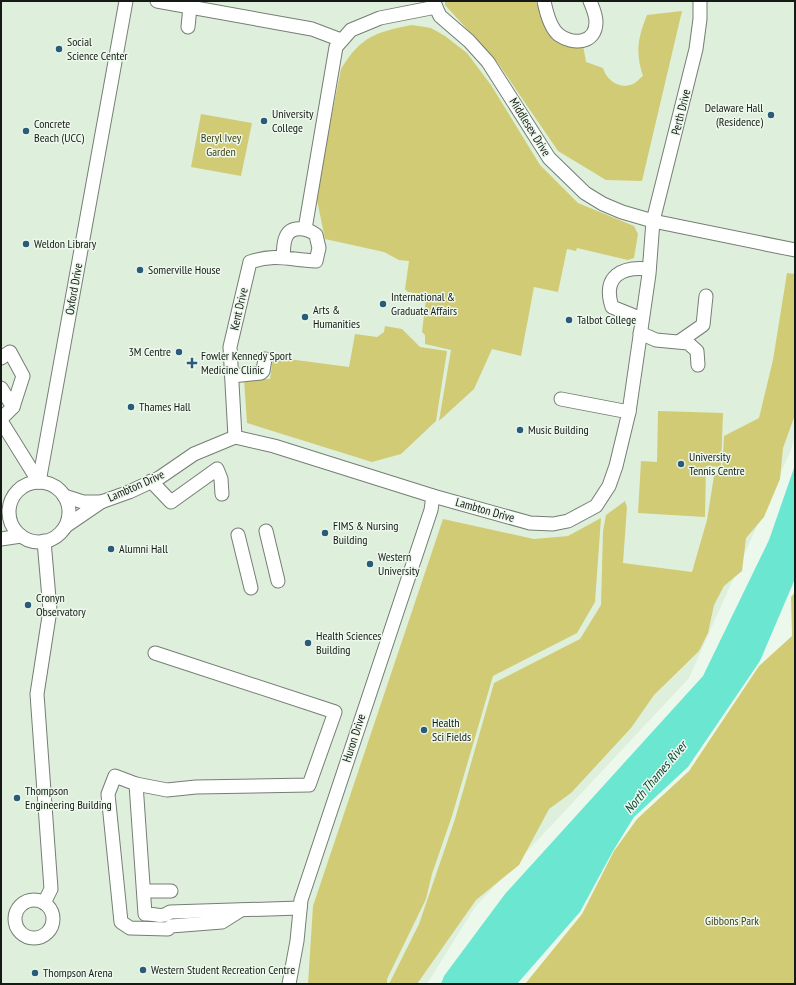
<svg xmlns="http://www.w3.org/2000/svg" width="796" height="985" viewBox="0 0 796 985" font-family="'PT Sans Narrow',sans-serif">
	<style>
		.built { fill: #deefdc }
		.green { fill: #d2cb75 }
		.water { fill: #6be7d1 }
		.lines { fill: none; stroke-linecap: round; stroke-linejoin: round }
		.minor-casing { stroke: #757e74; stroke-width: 15 }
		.minor { stroke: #fff; stroke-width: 13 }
		.poi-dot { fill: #295c79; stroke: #edf8ec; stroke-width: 1.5 }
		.labels { text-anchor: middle; stroke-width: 3; stroke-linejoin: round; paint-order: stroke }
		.poi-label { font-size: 12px; fill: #161a16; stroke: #edf8ec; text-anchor: start }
		.street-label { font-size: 12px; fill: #161a16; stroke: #edf8ec }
		.park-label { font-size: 12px; fill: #434018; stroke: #edf8ec }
		.water-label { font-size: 13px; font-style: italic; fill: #013e35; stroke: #edf8ec }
	</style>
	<rect width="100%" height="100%" fill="#edf8ec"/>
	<polygon class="built" points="1,1 795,1 795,437 791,450 689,678 475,907 427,984 1,984"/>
	<g class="green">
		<path d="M445,1H535L551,27L583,45L586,62L603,68C606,80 620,90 633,84C637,82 640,78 643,76C635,52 638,38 647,15L682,11L642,181L606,180L558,151L498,63L445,5Z"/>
		<path d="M412,25L431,28L445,36L467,53L491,85L540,165L578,203L634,226L638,234L634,258L628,260L577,248L576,251L567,249L558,292L534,287L521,356L492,349L474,389L439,421L451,350L425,344V335L422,332L426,299L422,294L408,292L405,289L409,261L399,260L384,252L325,239L316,195L341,69C361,36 376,32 412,25Z"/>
		<polygon points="201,114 252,123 241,176 191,167"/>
		<polygon points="787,273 795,274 795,415 783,448 780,479 764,517 746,538 742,571 724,586 714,605 708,633 699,651 654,695 631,728 571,793 549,809 519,865 476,900 417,984 389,984 419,924 455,819 494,683 580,639 601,605 603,531 606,515 625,501 627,507 623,563 692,572 707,520 714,476 722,471 724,436 759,418 773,360"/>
		<polygon points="385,326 402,329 420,347 447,351 436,421 401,454 372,462 247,423 244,380 270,379 273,357 349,367 355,334 377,337 384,332"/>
		<polygon points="658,411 723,413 721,467 706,466 705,517 638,513 641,461 657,462"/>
		<polygon points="601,518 595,602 577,633 493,676 452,816 432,874 426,899 387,979 387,984 308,984 313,906 443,519 534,539 568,536"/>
		<polygon points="795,592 795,984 525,984 582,914 614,851 637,819 689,771 759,666 792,636 791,597"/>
	</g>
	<polygon class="water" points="795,465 795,579 760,661 688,767 634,817 613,851 580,912 517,984 441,984 444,976 505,894 703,676 769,540"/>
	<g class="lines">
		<g class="minor-casing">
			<g id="minor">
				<polyline points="157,1 312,29 341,40"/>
				<polyline points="433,1 440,16 469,41 488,62 549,158 585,193 603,204 622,212 653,221 795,250"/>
				<path d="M544,1C546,11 550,28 559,35C573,45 596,44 596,22C596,15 593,8 590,1"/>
				<polyline points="188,27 190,7"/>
				<polyline points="305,229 336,47 351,30 380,18 436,7"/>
				<path d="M642,319L612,307C602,276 622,266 649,269"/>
				<polyline points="640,333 656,340 688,343 697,351 698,365"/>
				<polyline points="680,341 703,325 706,296"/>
				<polyline points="1,358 10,352 23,376 13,407 1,419"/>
				<polyline points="232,376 261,373 263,371 265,359"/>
				<polyline points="1,388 13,407"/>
				<polyline points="561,399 629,412"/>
				<polyline points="1,421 39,482"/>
				<path d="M235,437L230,347L250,262C277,253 289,260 316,261L319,248L316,235C308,228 291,225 286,237C283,243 284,250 283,256"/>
				<polyline points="151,481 171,502 217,469 221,479 222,494"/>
				<polyline points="39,482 126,1"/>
				<circle cx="39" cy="512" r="30"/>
				<polyline points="64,496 83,502 101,502 129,492 159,478 194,454 235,437 274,446 433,496 530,523 553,524 568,521 596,506 609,486 616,466 629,412 649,274 653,221 696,49 700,19 700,1"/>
				<polyline points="66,526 101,502"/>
				<polyline points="266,531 278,581"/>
				<polyline points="238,535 251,588"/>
				<polyline points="1,539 21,536"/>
				<polyline points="155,653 335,712 309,785 196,787 167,790 136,784 115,776 108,794 121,922 130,928 168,929 171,926 222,922 241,910"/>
				<path d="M136,784L145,914C154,913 161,919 170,912L300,908"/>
				<polyline points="144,891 171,891"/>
				<circle cx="34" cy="919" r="19"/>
				<polyline points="44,903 51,889 37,694 50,610 44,541"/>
				<polyline points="289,984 297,941 301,900 431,510 433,496"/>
			</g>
		</g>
		<use href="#minor" class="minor"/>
	</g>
	<g class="poi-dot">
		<circle cx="59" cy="49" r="4"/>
		<circle cx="771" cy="115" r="4"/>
		<circle cx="264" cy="121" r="4"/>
		<circle cx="26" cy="131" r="4"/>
		<circle cx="26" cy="244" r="4"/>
		<circle cx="140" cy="270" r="4"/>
		<circle cx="383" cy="304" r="4"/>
		<circle cx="305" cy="317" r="4"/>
		<circle cx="569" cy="320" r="4"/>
		<circle cx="179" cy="352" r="4"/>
		<path d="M190 357h4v4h4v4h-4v4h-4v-4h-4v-4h4z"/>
		<circle cx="131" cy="407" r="4"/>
		<circle cx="520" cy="430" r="4"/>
		<circle cx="681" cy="464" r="4"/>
		<circle cx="325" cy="533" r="4"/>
		<circle cx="111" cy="549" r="4"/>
		<circle cx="370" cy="564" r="4"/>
		<circle cx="28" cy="605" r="4"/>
		<circle cx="308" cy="643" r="4"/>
		<circle cx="424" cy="730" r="4"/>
		<circle cx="17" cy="798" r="4"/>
		<circle cx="143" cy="970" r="4"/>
		<circle cx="35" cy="973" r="4"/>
	</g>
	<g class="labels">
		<g class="poi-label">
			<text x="67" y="46">Social<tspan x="67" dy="14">Science Center</tspan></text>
			<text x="763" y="112" text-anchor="end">Delaware Hall<tspan x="763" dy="14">(Residence)</tspan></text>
			<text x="272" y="118">University<tspan x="272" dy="14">College</tspan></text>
			<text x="34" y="128">Concrete<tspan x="34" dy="14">Beach (UCC)</tspan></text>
			<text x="34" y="248">Weldon Library</text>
			<text x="148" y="274">Somerville House</text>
			<text x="391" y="301">International &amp;<tspan x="391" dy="14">Graduate Affairs</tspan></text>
			<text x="313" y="314">Arts &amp;<tspan x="313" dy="14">Humanities</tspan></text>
			<text x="577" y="324">Talbot College</text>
			<text x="171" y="356" text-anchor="end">3M Centre</text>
			<text x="201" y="360">Fowler Kennedy Sport<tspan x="201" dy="14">Medicine Clinic</tspan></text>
			<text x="139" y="411">Thames Hall</text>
			<text x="528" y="434">Music Building</text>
			<text x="689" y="461">University<tspan x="689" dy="14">Tennis Centre</tspan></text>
			<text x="333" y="530">FIMS &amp; Nursing<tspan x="333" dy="14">Building</tspan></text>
			<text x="119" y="553">Alumni Hall</text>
			<text x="378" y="561">Western<tspan x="378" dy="14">University</tspan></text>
			<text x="36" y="602">Cronyn<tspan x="36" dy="14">Observatory</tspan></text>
			<text x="316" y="640">Health Sciences<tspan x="316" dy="14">Building</tspan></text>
			<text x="432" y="727">Health<tspan x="432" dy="14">Sci Fields</tspan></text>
			<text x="25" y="795">Thompson<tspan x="25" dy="14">Engineering Building</tspan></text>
			<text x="151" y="974">Western Student Recreation Centre</text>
			<text x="43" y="977">Thompson Arena</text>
		</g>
		<g class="street-label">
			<text transform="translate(681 112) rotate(-76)" y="4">Perth Drive</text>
			<text transform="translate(530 127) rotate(58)" y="4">Middlesex Drive</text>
			<text transform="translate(74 289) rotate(-80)" y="4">Oxford Drive</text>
			<text transform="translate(239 309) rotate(-77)" y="4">Kent Drive</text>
			<text transform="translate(136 486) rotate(-24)" y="4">Lambton Drive</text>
			<text transform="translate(485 510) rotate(16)" y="4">Lambton Drive</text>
			<text transform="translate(354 738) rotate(-72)" y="4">Huron Drive</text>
		</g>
		<g class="park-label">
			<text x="221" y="142">Beryl Ivey<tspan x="221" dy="14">Garden</tspan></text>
			<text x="732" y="925">Gibbons Park</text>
		</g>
		<g class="water-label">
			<text transform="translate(655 777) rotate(-50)" y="5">North Thames River</text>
		</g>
	</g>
	<rect width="796" height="985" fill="none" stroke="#161a16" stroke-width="4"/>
</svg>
